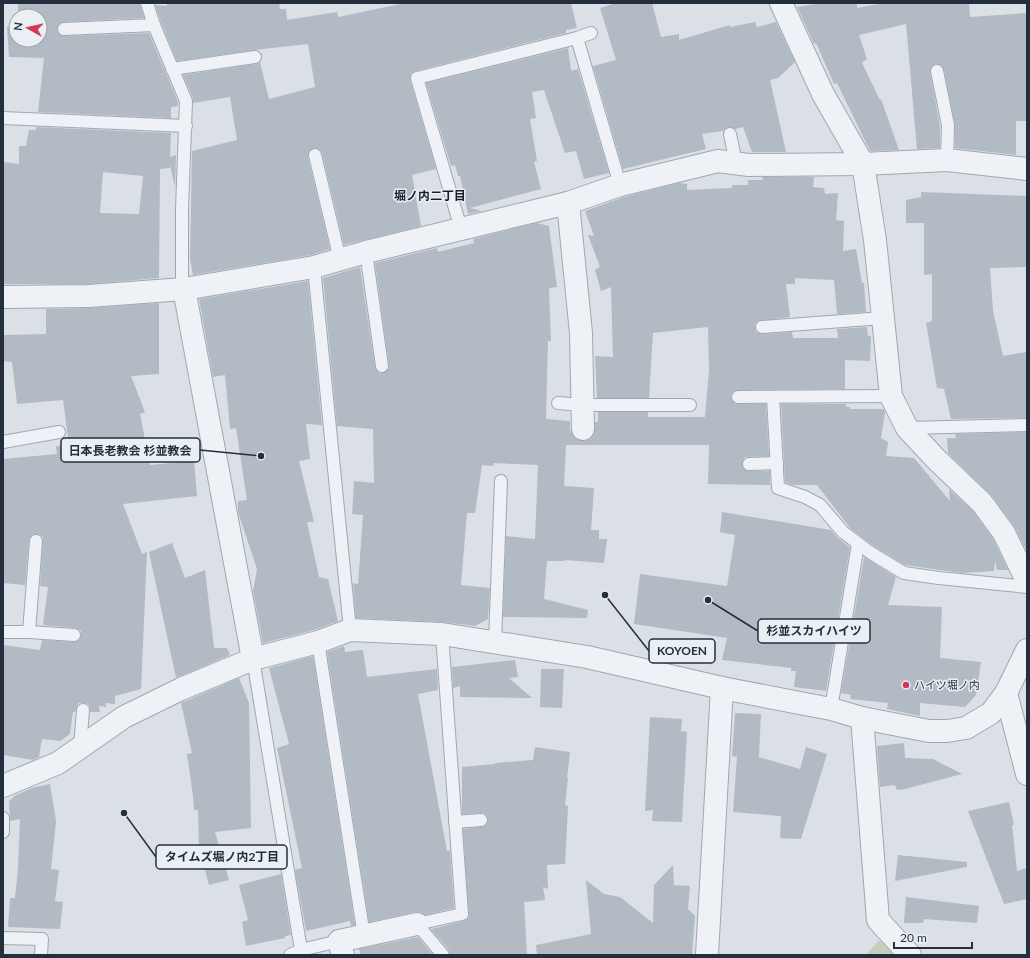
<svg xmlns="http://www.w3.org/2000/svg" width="1030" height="958" viewBox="0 0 1030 958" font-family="Lato,'Noto Sans JP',sans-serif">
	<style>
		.green { fill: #c2d1bc }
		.building { fill: #b2bac3; fill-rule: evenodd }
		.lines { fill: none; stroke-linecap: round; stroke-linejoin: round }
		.lane-casing { stroke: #a0a7b0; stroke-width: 14 }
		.street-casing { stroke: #a0a7b0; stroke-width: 24 }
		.lane { stroke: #eef1f5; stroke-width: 12 }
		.street { stroke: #eef1f5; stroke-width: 22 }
		.poi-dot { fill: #d4375a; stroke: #eaeff4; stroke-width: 1.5 }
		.labels { text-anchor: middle; stroke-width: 3; stroke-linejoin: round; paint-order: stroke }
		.poi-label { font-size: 11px; fill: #242f3d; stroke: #eaeff4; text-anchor: start }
		.neighbourhood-label { font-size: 12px; font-weight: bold; fill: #17202d; stroke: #eaeff4 }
		.leader { fill: none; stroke: #242f3d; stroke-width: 1.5 }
		.callout-dot { fill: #242f3d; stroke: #eaeff4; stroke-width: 1.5 }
		.callout { fill: #eaeff4; stroke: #242f3d; stroke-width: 1.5 }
		.callout-label { font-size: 12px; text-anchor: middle; font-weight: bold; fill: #242f3d }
	</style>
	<rect width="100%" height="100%" fill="#dbe0e6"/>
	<polygon class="green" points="879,940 894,955 866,955"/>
	<g class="building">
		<polygon points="18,3 140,4 144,18 64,22 58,25 57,30 60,35 64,36 149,33 178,102 178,106 171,107 171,118 38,112 44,58 9,57 7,27 16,27 16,40 40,40 40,16 18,16"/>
		<polygon points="167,3 279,3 280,9 286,9 287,20 337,12 338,17 405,3 571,3 577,28 566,30 566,33 415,71 411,73 410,80 436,169 412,175 421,226 344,245 322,153 320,150 314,148 310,150 308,157 330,249 311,255 193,275 190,259 192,151 237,140 230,97 193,103 193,98 183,75 256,64 260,62 269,99 315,87 308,44 254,50 177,61 161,22 155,5 167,6"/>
		<polygon points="616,3 652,3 661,37 679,34 679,40 730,25 730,27 755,22 757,27 776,22 795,62 778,78 770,80 786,152 752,152 743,127 735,129 729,127 723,131 702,134 706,149 623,169 593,66 616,60 600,8"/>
		<polygon points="823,3 857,3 857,8 885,3 969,3 970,17 1027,13 1027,121 1016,121 1016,155 955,148 955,124 944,70 942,66 936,64 932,66 930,72 940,126 940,148 917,149 906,24 859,35 867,59 862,63 880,100 881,99 899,150 870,151 837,83 834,84 816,43 814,44 797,7"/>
		<polygon points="568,48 571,71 578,69 609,173 584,179 576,151 565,153 544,90 532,92 536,118 530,119 537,161 534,162 541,189 470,208 482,211 468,214 460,176 458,176 455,165 451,166 426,83"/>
		<path d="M36,127L171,133L170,157L176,155L175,188L170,164V168L160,169L159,278L88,284H3V162L19,164V146H26L29,130H36ZM103,172L143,176L139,214L100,213Z"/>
		<polygon points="762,177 814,177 813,187 824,188 825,194 838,193 836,220 844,221 843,251 856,249 862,283 864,283 866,312 837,314 834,280 795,278 795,284 786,284 790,317 758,321 755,324 756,332 763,334 792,332 793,338 838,338 837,329 867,327 868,336 871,336 870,361 845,360 845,389 738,390 732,393 731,397 735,404 766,404 769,456 745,457 743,460 742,465 743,468 749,471 770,471 770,485 708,484 709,445 566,445 564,486 594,488 591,530 599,530 599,539 607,539 604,563 565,560 565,561 547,561 544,599 588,610 587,618 503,617 506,536 535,539 538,465 494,463 493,466 482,465 475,513 467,513 461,585 490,588 488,619 475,626 443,622 356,618 353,583 358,584 363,515 352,514 354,481 374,483 373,429 337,426 323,278 360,267 375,367 379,373 383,373 389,369 389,365 375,263 437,248 438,252 474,243 473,239 537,223 549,226 557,287 549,288 551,341 548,341 546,419 570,421 570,429 573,436 577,440 584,441 590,439 594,435 595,422 598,422 598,412 648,412 648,417 705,417 709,370 708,327 653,333 649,398 597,398 595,356 613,357 611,287 601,291 595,270 600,267 588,235 594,236 585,211 624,197 679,183 687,184 687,190 732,188 732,185 748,185 748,180 763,180"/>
		<polygon points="921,192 1027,196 1027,267 990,268 993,311 1003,356 1027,352 1027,418 951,419 944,389 937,388 926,323 932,321 932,274 924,275 924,223 906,223 906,200 921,197"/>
		<polygon points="308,281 322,425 306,424 310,459 299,461 314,522 307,522 319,577 328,579 338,621 314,630 263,643 253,591 257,569 238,512 238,501 247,500 236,428 230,429 225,375 213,377 199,299"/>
		<polygon points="159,303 159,374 131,376 145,412 140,414 150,465 194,461 197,496 123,504 142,554 147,552 141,689 115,696 115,704 106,703 106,707 99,706 100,712 90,712 90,707 88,704 83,703 79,703 77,706 75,712 73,712 70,734 60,741 42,739 39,757 33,760 3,755 3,645 40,650 42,640 74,642 80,639 81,635 81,631 75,628 43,625 48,587 40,586 43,542 43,537 40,535 33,534 29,540 25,585 3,583 3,459 57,454 56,446 69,445 63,400 17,404 12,362 3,361 3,335 46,334 46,309 90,308"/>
		<polygon points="781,404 846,404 846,407 850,407 850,409 884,409 885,412 881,438 888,442 886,456 914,458 950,501 949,489 973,511 993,539 1008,570 997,570 995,561 994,571 962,573 905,565 875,547 850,528 817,485 792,485 785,482"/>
		<polygon points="1027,432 1027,552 1014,526 992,496 948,453 947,438 956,438 955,434"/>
		<polygon points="722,512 831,530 838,538 850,547 826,691 794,687 796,671 791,671 791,668 722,660 727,638 634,624 640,574 727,586 735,535 720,532"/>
		<polygon points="172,543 185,578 205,570 214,648 227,648 230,655 176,678 149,552"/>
		<polygon points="864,557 896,577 888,605 942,607 940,658 981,662 976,695 965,707 920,703 920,716 887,709 888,703 850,699 851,695 841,693"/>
		<polygon points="344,646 345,652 363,650 367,677 437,669 438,690 418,694 447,851 450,850 454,908 425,915 420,912 414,912 369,922 327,652"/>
		<polygon points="313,656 355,925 351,926 350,921 306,931 295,870 302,868 277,748 289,744 269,668"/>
		<polygon points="515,660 518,677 509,678 532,698 460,697 460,686 453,688 452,667"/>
		<polygon points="541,669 564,669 562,708 540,707"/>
		<polygon points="239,678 249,703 251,828 215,832 229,880 209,885 199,848 198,810 194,810 193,796 187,754 192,753 181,703"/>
		<polygon points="735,713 761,714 759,757 800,769 806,747 827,754 801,839 780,838 781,816 733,812 737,757 732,756"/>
		<polygon points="650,717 682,719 681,731 687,732 682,822 652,821 653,810 645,811"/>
		<polygon points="904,743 905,758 933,759 962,774 905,789 897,790 895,785 880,787 877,746"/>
		<polygon points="535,747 570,752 567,778 568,778 565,805 568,806 565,864 547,865 548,889 543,887 545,900 524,902 527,955 450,955 449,950 431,929 464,921 469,917 463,829 485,826 488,820 487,816 484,813 462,814 462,767 495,764 495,763 533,760"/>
		<polygon points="50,784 56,821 51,869 59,870 55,901 63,902 60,929 8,927 10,898 15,898 18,868 20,819 10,821 9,801 16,795 32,788"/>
		<polygon points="1009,802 1014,825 1012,825 1017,871 1027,868 1027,899 1004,904 968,811"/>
		<polygon points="898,855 967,862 967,867 895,881"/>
		<polygon points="673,865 674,885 690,886 688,909 695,916 692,955 537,955 536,945 591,934 586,880 604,894 620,897 653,923 654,885"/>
		<polygon points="281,874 291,935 285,936 285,938 246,946 242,922 248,920 239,885"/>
		<polygon points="906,897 979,906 977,923 924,919 923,923 904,923"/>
		<polygon points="418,937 433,955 361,955 359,949"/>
	</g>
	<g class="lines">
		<g class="lane-casing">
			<g id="lane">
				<polyline points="147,3 154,25 186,101 182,209 182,277 184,289"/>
				<polyline points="64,29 154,25"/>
				<polyline points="577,38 620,185"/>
				<polyline points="172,69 255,57"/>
				<polyline points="937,71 948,125 947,160"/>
				<polyline points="3,118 186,126"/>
				<polyline points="730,134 736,163"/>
				<polyline points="315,155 340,260"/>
				<polyline points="461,229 417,78 577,38 591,33"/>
				<polyline points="366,252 382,366"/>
				<polyline points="314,267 350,630"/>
				<polyline points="762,327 883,318"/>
				<polyline points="738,397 891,396"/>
				<polyline points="773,397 778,488 805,497 820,505 843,532 871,553 904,573 939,578 1027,587"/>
				<polyline points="558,403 582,405 690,405"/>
				<polyline points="907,428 1027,425"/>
				<polyline points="3,442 59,432"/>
				<polyline points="749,464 777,463"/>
				<polyline points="3,632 29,632 74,635"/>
				<polyline points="29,632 36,541"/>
				<polyline points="442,634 462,914 417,924 443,955"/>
				<polyline points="318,642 364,936"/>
				<polyline points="495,642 501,481"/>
				<polyline points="253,659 301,950"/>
				<polyline points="831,709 858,544"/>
				<polyline points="80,747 83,710"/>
				<polyline points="3,818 3,832"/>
				<polyline points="455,822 481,820"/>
				<polyline points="3,938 42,939 41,955"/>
				<polyline points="290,955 301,950 339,941"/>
			</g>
		</g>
		<g class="street-casing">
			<g id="street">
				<polyline points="781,3 823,94 863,164 875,240 891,396 907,428 936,459 982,503 1004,533 1027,581"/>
				<polyline points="568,203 581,333 583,429"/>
				<polyline points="184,289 253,659"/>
				<polyline points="3,297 89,296 184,289 314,267 366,252 568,203 620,185 718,161 749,165 863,164 947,160 1027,169"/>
				<polyline points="1006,693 1027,774"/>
				<polyline points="862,718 878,920 910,955"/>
				<polyline points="3,786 58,763 124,717 181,689 253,659 318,642 350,630 442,634 587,657 722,688 831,709 862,718 929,731 947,731 966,728 991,713 1006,693 1027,650"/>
				<polyline points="343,955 339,941 417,924"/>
				<polyline points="707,955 722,688"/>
			</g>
		</g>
		<use href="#lane" class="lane"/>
		<use href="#street" class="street"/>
	</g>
	<circle class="poi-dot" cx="906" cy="685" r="4"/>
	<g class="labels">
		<g class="poi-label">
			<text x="914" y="689">ハイツ堀ノ内</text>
		</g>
		<g class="neighbourhood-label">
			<text x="430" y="200">堀ノ内二丁目</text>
		</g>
	</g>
	<path class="leader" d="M261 456L200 450M708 600L758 631M605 595L649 651M124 813L156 857"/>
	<g class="callout-dot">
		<circle cx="261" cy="456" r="4"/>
		<circle cx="708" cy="600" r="4"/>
		<circle cx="605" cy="595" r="4"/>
		<circle cx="124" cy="813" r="4"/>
	</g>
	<g class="callout">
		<rect x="61" y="438" width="139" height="24" rx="4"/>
		<rect x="758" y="619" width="112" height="24" rx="4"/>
		<rect x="649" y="639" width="66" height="24" rx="4"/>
		<rect x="156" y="845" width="131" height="24" rx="4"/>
	</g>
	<g class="callout-label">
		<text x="130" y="455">日本長老教会 杉並教会</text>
		<text x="814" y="635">杉並スカイハイツ</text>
		<text x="682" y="655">KOYOEN</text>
		<text x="222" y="861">タイムズ堀ノ内2丁目</text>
	</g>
	<rect width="1030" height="958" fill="none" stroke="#242f3d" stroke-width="8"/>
	<g transform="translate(28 28) rotate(278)"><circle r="19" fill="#eaeff4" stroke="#9ba2ab"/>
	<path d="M0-3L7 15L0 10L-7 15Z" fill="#d4375a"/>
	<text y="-6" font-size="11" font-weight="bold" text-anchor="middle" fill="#242f3d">N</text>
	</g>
	<path d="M894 942v6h78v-6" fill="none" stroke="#242f3d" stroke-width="2"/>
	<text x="900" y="942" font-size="12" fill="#242f3d" stroke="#eaeff4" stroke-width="3" paint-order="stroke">20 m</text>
</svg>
